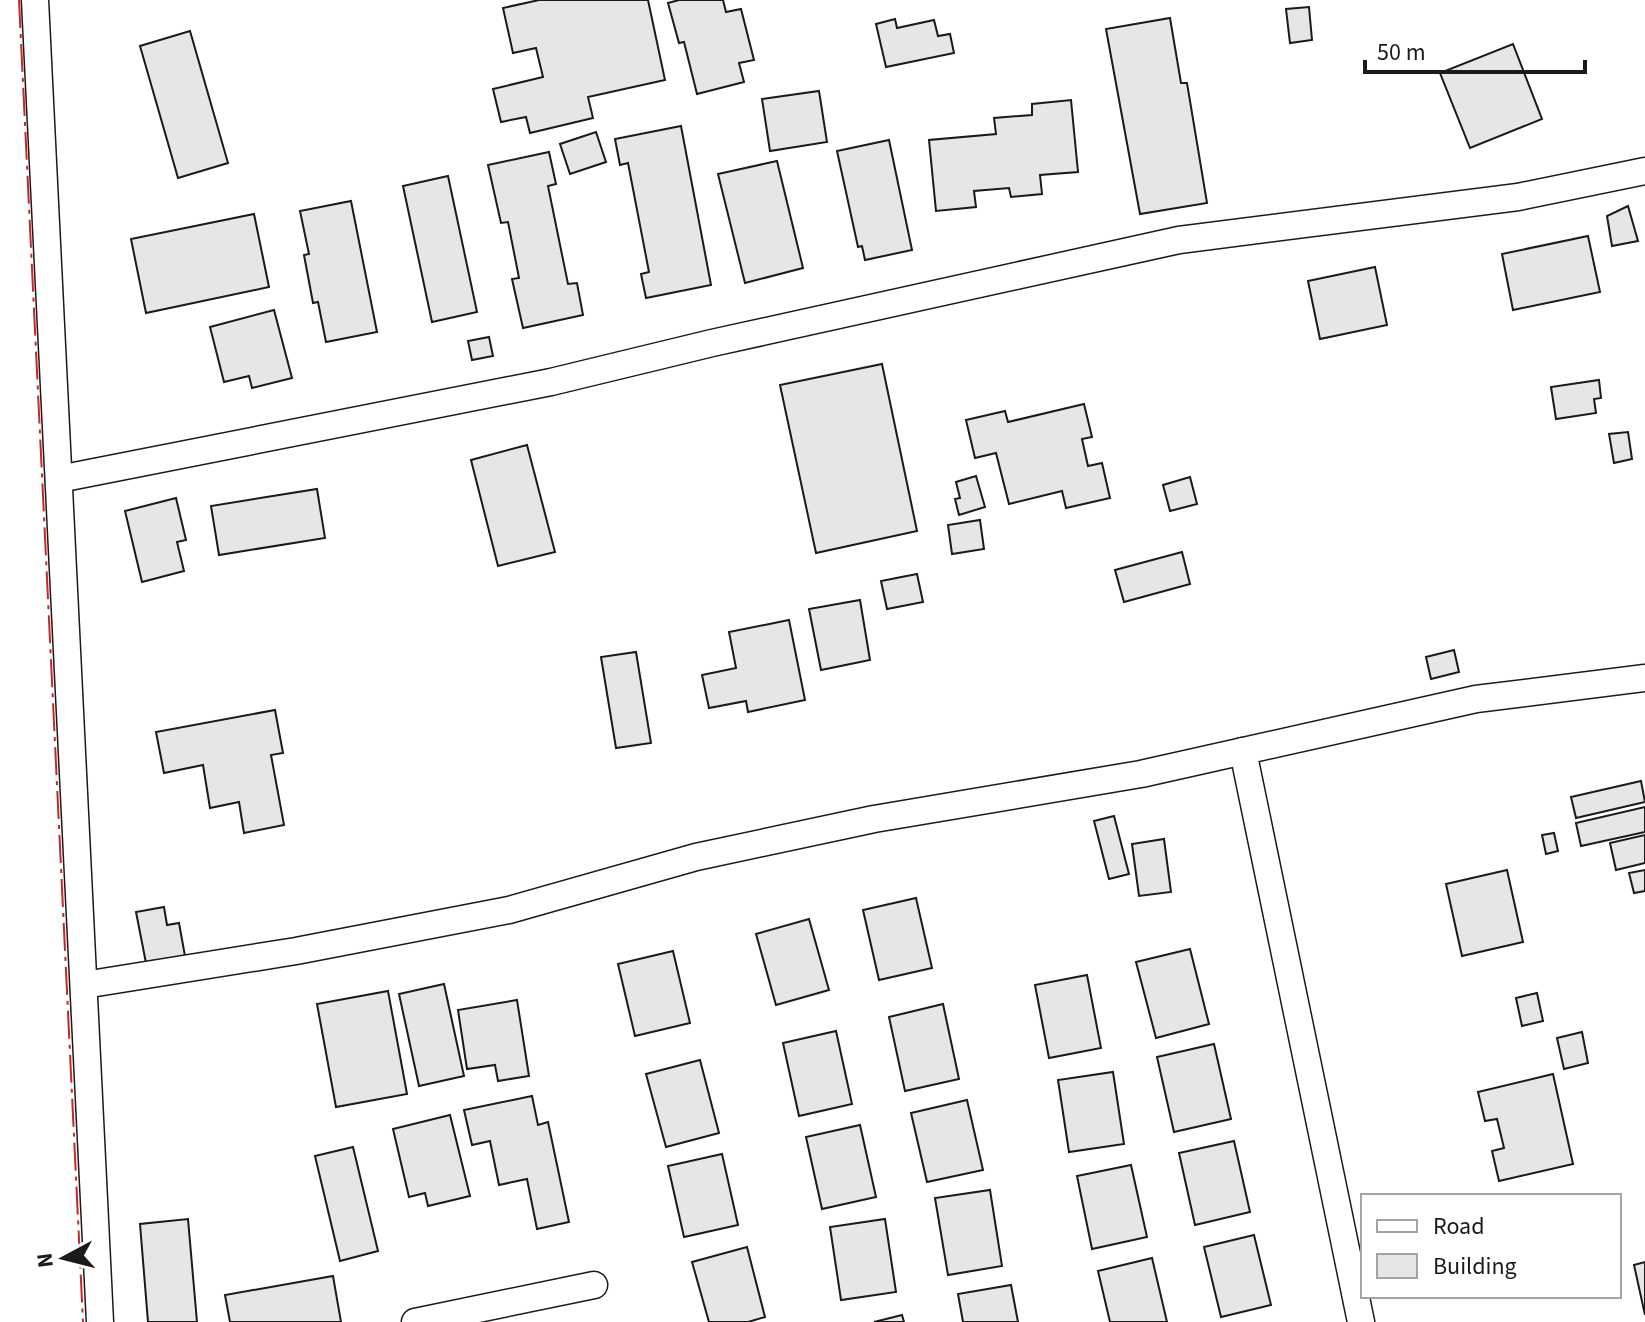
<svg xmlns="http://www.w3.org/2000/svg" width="1645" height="1322" viewBox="0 0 1645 1322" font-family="'Source Sans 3',sans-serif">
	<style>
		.building { fill: #e6e6e6; stroke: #1a1a1a; stroke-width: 2 }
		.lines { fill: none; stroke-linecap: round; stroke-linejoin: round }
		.street-casing { stroke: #1a1a1a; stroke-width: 29 }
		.street { stroke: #fff; stroke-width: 26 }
		.power { stroke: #c62828; stroke-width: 2; stroke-dasharray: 28 6 4 6; stroke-linecap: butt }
	</style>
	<rect width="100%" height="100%" fill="#fff"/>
	<g class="building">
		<polygon points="539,0 648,0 665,80 588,97 593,118 530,133 526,117 501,122 493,89 543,77 536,48 513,53 503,8"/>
		<polygon points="679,0 723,0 726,12 741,9 754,60 739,63 744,82 697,94 684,42 679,43 668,3"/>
		<polygon points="1309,7 1312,40 1290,43 1286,9"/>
		<polygon points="1170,18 1181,83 1187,83 1207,203 1140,214 1106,29"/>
		<polygon points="895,19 897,28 934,20 938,36 950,34 954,53 886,67 876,24"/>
		<polygon points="190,31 228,163 178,178 140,46"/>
		<polygon points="1513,44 1542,119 1470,148 1440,73"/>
		<polygon points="819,91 827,142 770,151 762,99"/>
		<polygon points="1071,100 1078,172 1040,175 1042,194 1011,197 1009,188 974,191 976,207 936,211 929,140 996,134 994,118 1032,115 1032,104"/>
		<polygon points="681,126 711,285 646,298 641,274 649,272 628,163 620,165 615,139"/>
		<polygon points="596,132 606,162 570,174 560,144"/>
		<polygon points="889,140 912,250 865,260 862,246 858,247 837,151"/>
		<polygon points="549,152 556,184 548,186 568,284 577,283 583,315 523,328 512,279 519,278 508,222 501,223 488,165"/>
		<polygon points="777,161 803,268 745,283 718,174"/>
		<polygon points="448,176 477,312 432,322 403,186"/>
		<polygon points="351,201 377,332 326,342 318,302 313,303 304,255 309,254 300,211"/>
		<polygon points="1628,206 1638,241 1612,246 1607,216"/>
		<polygon points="254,214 269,287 146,313 131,239"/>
		<polygon points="1588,236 1600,292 1513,310 1502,254"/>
		<polygon points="1375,267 1387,325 1320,339 1308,281"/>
		<polygon points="274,310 292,378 252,388 249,376 224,382 210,327"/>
		<polygon points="489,337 493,356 472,360 468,341"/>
		<polygon points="882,364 917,531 816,553 780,385"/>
		<polygon points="1599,380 1601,398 1594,399 1596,413 1556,419 1551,387"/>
		<polygon points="1084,404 1092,437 1082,439 1088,466 1102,463 1110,498 1066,508 1062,491 1009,504 996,453 975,458 966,420 1005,411 1008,422"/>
		<polygon points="1628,432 1632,459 1614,463 1609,434"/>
		<polygon points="527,445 555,552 498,566 471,460"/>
		<polygon points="976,476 985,507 959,515 955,499 960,498 956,482"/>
		<polygon points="1190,477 1197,504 1170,511 1163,485"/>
		<polygon points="317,489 325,538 219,555 211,506"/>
		<polygon points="176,498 186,540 177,542 184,571 142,582 125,511"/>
		<polygon points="980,520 984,549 952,554 948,525"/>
		<polygon points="1182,552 1190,584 1124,602 1115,570"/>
		<polygon points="917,574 923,602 887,609 881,581"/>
		<polygon points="860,600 870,660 821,670 809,609"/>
		<polygon points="789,620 805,700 748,712 746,701 709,708 702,675 736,668 729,632"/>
		<polygon points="1454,650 1459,672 1431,679 1426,657"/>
		<polygon points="636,652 651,743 616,748 601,657"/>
		<polygon points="275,710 283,753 271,755 284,825 244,833 239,802 210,808 203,765 164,773 156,732"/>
		<polygon points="1641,781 1645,802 1576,818 1571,797"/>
		<polygon points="1645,807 1645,832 1581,846 1576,823"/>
		<polygon points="1114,816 1129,874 1109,879 1094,821"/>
		<polygon points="1554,833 1558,851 1546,854 1542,835"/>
		<polygon points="1645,835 1645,863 1616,870 1610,843"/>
		<polygon points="1164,839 1171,892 1139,896 1132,844"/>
		<polygon points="1507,870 1523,942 1462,956 1446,884"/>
		<polygon points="1645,870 1645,891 1634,893 1629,873"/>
		<polygon points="916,898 932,968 879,980 863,910"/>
		<polygon points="164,907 167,925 179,923 185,956 146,963 136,912"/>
		<polygon points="809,919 829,990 776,1005 756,934"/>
		<polygon points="1190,949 1209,1024 1156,1038 1136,962"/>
		<polygon points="673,951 690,1023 635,1036 618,964"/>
		<polygon points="1087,975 1101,1048 1049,1058 1035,985"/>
		<polygon points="444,984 464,1076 419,1086 399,994"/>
		<polygon points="388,991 407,1094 336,1107 317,1004"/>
		<polygon points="1537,993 1543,1021 1522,1026 1516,998"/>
		<polygon points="517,1000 529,1076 498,1081 495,1065 467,1069 458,1010"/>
		<polygon points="943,1004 959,1079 905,1091 889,1017"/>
		<polygon points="836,1031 852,1104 799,1116 783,1043"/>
		<polygon points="1582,1032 1588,1063 1564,1069 1557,1038"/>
		<polygon points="1214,1044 1231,1119 1174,1132 1157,1057"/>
		<polygon points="700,1060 719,1133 666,1147 646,1074"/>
		<polygon points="1113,1072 1124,1144 1069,1152 1058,1080"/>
		<polygon points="1553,1074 1573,1164 1499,1181 1492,1151 1504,1148 1497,1119 1485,1121 1478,1092"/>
		<polygon points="532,1096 538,1125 548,1122 569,1222 537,1229 527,1179 499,1185 490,1141 472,1145 464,1110"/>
		<polygon points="967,1100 983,1170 927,1182 911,1113"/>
		<polygon points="450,1115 470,1196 428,1206 425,1193 409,1197 393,1129"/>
		<polygon points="860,1125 876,1197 822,1209 806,1137"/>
		<polygon points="1234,1141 1250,1212 1195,1225 1179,1153"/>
		<polygon points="353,1147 378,1251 340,1261 315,1156"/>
		<polygon points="722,1154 738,1225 684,1237 668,1166"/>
		<polygon points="1131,1165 1147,1237 1092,1249 1077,1176"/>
		<polygon points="990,1190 1002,1266 948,1275 935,1198"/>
		<polygon points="188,1219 197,1322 148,1322 140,1224"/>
		<polygon points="885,1219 896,1292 841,1300 830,1227"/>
		<polygon points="1254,1235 1271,1305 1221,1317 1204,1247"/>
		<polygon points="747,1247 765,1317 748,1322 709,1322 692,1262"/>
		<polygon points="1152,1258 1167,1322 1110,1322 1098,1271"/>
		<polygon points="1645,1262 1645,1315 1634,1265"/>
		<polygon points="333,1276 341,1322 230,1322 225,1295"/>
		<polygon points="1011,1285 1018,1322 963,1322 958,1294"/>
		<polygon points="902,1315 904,1322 874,1322"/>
	</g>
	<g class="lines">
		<g class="street-casing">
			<g id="street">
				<polyline points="35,0 100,1322"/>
				<polyline points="59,479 551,382 712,343 1179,240 1518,197 1645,171"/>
				<polyline points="1243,751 1361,1322"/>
				<polyline points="84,985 296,951 509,910 696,857 874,819 1141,774 1476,699 1645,678"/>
				<polyline points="415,1322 594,1285"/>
			</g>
		</g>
		<use href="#street" class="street"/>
		<polyline class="power" points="19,0 83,1322"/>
	</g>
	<rect x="1361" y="1194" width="260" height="104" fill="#ffffff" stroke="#a3a3a3" stroke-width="2"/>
	<rect x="1377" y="1220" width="40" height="12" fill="#ffffff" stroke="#a3a3a3" stroke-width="2"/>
	<text x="1433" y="1234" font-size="24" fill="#1a1a1a">Road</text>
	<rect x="1377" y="1254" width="40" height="24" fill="#e6e6e6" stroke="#a3a3a3" stroke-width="2"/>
	<text x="1433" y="1274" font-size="24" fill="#1a1a1a">Building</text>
	<g transform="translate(64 1258) rotate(263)" stroke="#ffffff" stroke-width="6" paint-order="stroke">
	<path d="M0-6L14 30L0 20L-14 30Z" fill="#1a1a1a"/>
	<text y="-12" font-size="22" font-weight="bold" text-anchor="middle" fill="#1a1a1a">N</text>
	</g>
	<path d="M1365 60v12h220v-12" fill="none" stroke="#1a1a1a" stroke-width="4"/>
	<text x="1377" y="60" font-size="24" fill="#1a1a1a" stroke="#ffffff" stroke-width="6" paint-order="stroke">50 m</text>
</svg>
